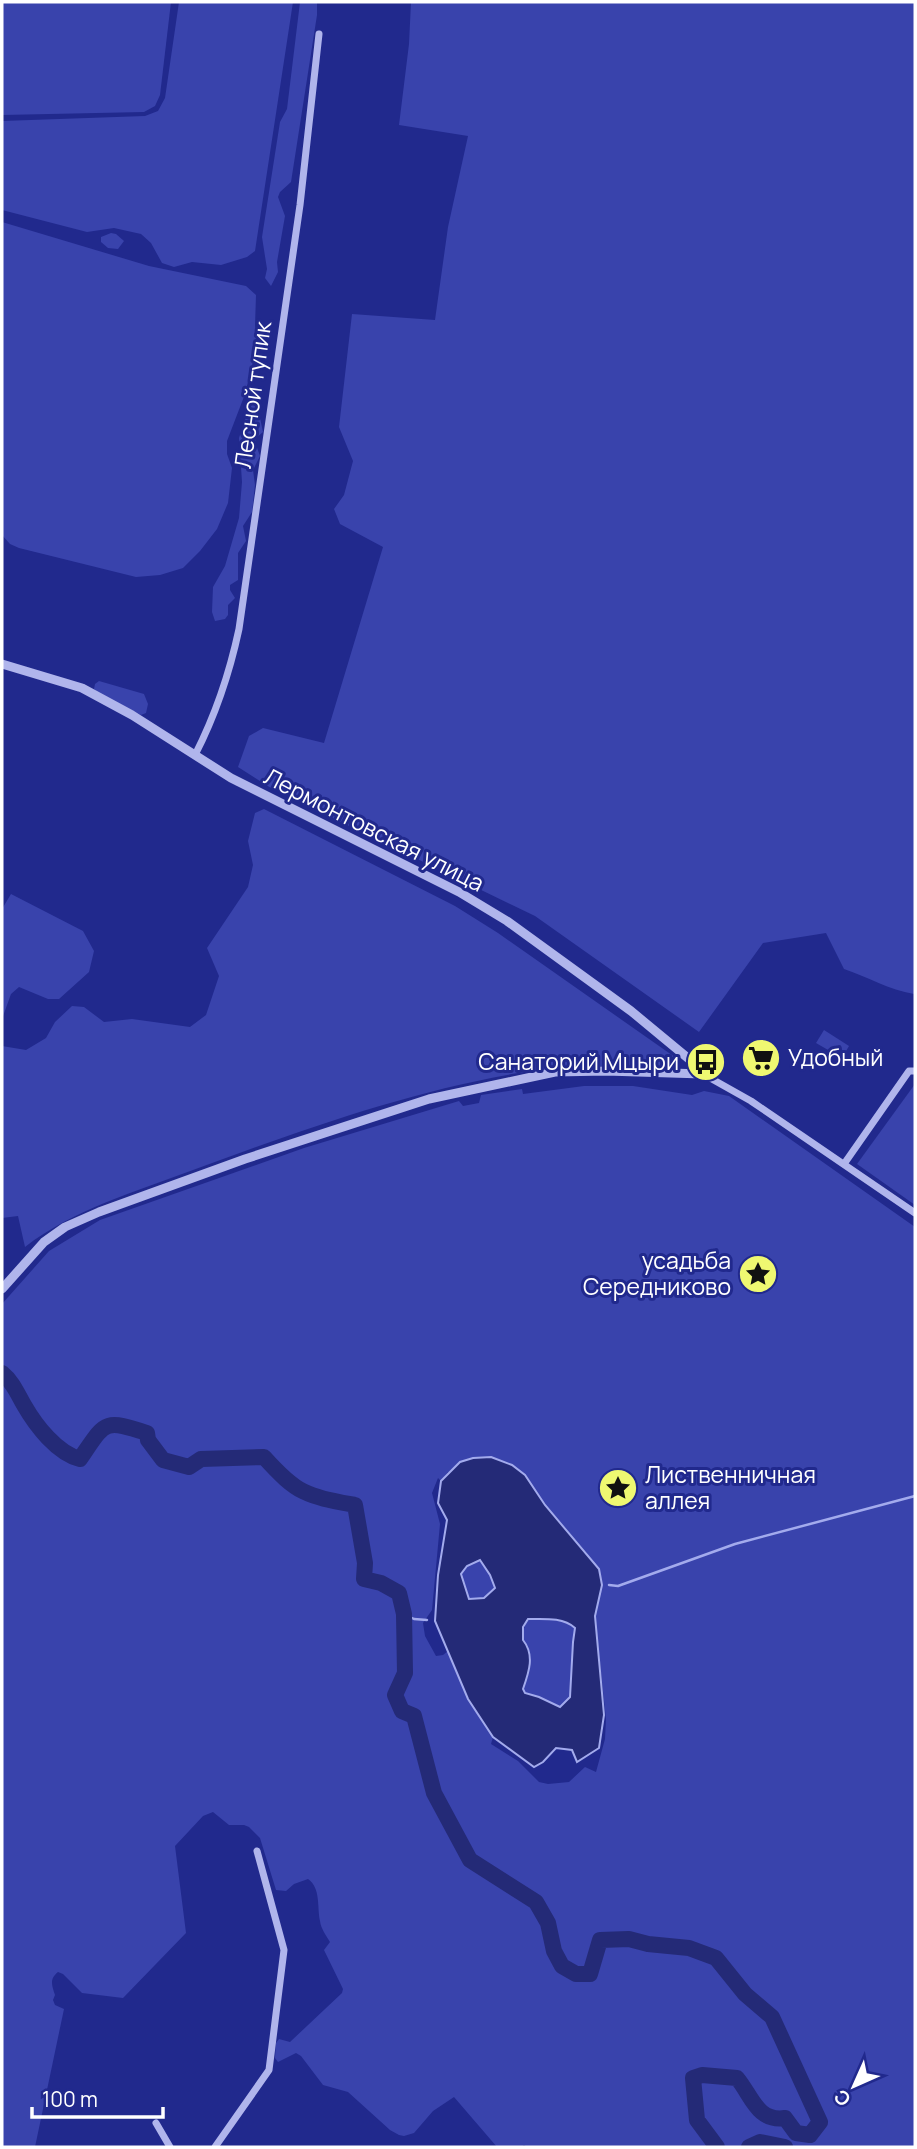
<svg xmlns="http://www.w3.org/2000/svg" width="917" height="2149" viewBox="0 0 917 2149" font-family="Manrope,sans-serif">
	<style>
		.green { fill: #3943ac; fill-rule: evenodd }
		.water { fill: #242a77; stroke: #a3abed; stroke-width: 2; fill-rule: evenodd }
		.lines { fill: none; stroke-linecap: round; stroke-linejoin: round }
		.stream { stroke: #a3abed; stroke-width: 2.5 }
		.river { stroke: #242a77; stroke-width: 16 }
		.minor { stroke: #b0b5ec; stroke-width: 7 }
		.tertiary { stroke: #b0b5ec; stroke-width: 9 }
		.labels { text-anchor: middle; stroke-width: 6; stroke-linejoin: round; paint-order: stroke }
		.street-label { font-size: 23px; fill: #fff; stroke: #21298d }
		.poi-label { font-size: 23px; fill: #fff; stroke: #21298d; text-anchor: start }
	</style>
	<rect width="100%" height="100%" fill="#21298d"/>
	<g class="green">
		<polygon points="2,2 171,2 160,95 155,106 144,112 2,115"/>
		<polygon points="179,2 293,2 255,251 247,257 221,265 192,262 174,267 162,263 151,243 141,234 114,228 87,232 2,210 2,121 145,116 158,111 165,98"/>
		<polygon points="300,2 317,2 317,15 291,182 280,192 278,197 285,216 277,262 278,272 271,286 265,278 267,269 262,237 280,122 287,109"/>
		<path d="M411,2H915V997L914,994C889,990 868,977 844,969L826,933L763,943L699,1032L535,916L271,788L238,767L249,736L263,728L324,743L383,547L340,524L334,509L344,495L353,461L339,427L352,314L435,320L448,227L468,136L399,125L409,44Z"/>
		<polygon points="2,222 149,266 246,286 256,295 255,326 258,341 245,394 227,441 227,454 232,468 228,503 217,529 200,551 183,568 160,575 136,577 19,548 10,544 2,535"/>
		<polygon points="111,233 116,234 124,241 118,249 108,248 101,242 101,237"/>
		<polygon points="256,394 258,399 256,415 260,418 263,432 256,438 255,442 260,456 253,470 255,485 252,512 243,526 246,541 238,553 238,580 230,585 230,590 235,598 228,605 228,615 225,619 215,621 212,612 213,587 225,566 239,518 242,482 239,438 252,398"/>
		<polygon points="99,681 144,694 148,704 146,713 141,715 98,693 94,689 95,684"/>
		<path d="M264,809L455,906L498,933L679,1060L671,1068C620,1066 568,1064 518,1073C406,1092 299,1131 193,1170C135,1192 74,1209 25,1247L18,1216L2,1218V1046L26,1050L46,1038L55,1022L72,1006L84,1007L104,1022L132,1019L190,1027L206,1015L219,976L207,948L248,887L253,865L248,841L255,813Z"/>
		<polygon points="11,894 83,931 94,951 89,972 59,999 48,999 19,987 11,994 2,1019 2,909"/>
		<polygon points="824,1030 849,1046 842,1058 816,1043"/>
		<polygon points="915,1084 915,1205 857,1164"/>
		<path d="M584,1086H633L692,1095L704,1091L729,1096L915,1227V2147H527L524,2145L521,2147H497L454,2097L433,2111L414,2133L404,2136L399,2135L390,2130L348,2092L323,2085L301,2056L296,2053L278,2062L275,2058L276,2043L279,2039L290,2042L342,1993L343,1989L324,1950L330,1942C326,1935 321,1929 320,1921C317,1907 321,1888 308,1879L294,1884L286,1891L276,1890L260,1838L249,1827L244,1825H229L213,1812L203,1816L175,1846L186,1933L123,1998L82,1993L63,1974L58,1972C49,1979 52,1986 55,1995L53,2000L55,2005L64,2009L35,2147H2V1304L49,1251L100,1220L304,1148L459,1101L463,1106L479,1103L481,1095L522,1089L523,1094ZM448,1472L525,1475L545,1505L586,1552L602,1585L595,1616L606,1719L605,1739L596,1772L585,1767L569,1782L548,1784L539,1782L518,1761L491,1744L493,1737L468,1699L448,1651L443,1655L436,1656L425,1636L423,1623L432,1610L440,1524L432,1493L438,1478L441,1481Z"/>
		<polygon points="480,1560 490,1575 495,1588 484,1598 468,1599 461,1574 467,1566"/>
		<path d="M528,1619C545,1619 562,1617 576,1628L573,1642L570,1697L559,1707L539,1697L525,1693L523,1688C525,1683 528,1677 529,1671C532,1653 516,1638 528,1619Z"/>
	</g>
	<path class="water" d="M491,1457L512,1465L525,1475L545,1505L599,1569L602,1585L595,1616L604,1715L599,1748L577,1762L572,1750L556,1748L543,1762L534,1767L493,1737L468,1699L435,1621L438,1575L447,1520L438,1503L441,1481L460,1462L473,1458ZM480,1560L490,1575L495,1588L484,1598L469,1599L461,1574L467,1566ZM528,1619C544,1619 563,1617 575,1628L573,1642L570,1697L560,1707L539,1697L525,1693L523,1689C529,1672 535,1655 523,1640V1627Z"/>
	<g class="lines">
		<g class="stream">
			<polyline points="609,1585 618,1586 735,1544 915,1496"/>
			<polyline points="404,1614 414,1619 427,1620"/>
		</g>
		<g class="river">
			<path d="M2,1373C13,1382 17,1393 24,1405C36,1426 57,1453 80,1459C106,1421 103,1419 147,1433L148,1440L163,1460L189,1467L201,1459L264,1457C298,1495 307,1496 355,1505L365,1563L364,1579L381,1583L399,1593L404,1614L405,1673L395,1695L402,1711L414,1716L434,1793L470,1860L536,1902L548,1923L554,1951L562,1966L576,1974H590L600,1940L629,1939L648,1944L689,1948L716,1958L745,1994L772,2017L820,2122L810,2135L796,2133L785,2118C757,2122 752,2096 737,2078L702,2075L693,2078L697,2120L717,2147"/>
			<polyline points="749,2147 760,2142 785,2147"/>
		</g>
		<g class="minor">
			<path d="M195,755C215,716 230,671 239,629L300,205L319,34"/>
			<polyline points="703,1074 751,1101 915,1213"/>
			<polyline points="844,1164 909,1071 915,1071"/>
			<polyline points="156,2123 170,2147"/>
			<polyline points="215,2147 269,2070 284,1950 257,1851"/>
		</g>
		<g class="tertiary">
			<polyline points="2,664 82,688 132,715 231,778 459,892 507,921 631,1011 689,1059 703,1074"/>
			<polyline points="2,1289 44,1242 65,1227 99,1212 245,1159 429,1099 555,1072 606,1071 703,1074"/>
		</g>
	</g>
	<defs>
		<g id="supermarket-disc" transform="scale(2.0125)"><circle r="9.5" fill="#eff871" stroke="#21298d"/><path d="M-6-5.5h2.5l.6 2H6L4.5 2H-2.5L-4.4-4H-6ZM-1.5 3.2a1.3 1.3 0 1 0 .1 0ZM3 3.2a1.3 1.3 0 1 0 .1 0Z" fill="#111"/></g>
		<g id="bus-disc" transform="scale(2.0125)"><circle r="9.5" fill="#eff871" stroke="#21298d"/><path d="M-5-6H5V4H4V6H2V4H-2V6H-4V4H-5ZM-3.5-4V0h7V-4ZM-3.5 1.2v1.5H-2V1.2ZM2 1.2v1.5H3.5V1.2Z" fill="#111"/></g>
		<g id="sight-disc" transform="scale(2.0125)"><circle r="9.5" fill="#eff871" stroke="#21298d"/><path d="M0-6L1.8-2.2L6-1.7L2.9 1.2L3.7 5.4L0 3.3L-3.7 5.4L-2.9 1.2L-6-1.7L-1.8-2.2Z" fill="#111"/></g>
	</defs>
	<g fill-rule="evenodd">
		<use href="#supermarket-disc" x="761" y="1058"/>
		<use href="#bus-disc" x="706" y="1062"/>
		<use href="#sight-disc" x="758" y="1274"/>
		<use href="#sight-disc" x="618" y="1488"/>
	</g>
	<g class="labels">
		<g class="street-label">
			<text transform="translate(253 395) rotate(-82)" y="8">Лесной тупик</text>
			<text transform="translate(374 830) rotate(27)" y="8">Лермонтовская улица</text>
		</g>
		<g class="poi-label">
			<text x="788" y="1066">Удобный</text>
			<text x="679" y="1070" text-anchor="end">Санаторий Мцыри</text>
			<text x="731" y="1269" text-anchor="end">усадьба<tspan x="731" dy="26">Середниково</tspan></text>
			<text x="645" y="1483">Лиственничная<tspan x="645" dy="26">аллея</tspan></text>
		</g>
	</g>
	<rect width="917" height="2149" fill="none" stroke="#ffffff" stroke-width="7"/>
	<g transform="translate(854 2086) rotate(225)" stroke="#21298d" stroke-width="5" paint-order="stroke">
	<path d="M0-5L12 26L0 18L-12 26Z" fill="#ffffff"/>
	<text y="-10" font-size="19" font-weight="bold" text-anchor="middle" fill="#ffffff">С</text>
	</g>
	<path d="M32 2107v10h131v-10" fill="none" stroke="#ffffff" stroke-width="3.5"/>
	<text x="42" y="2107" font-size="21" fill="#ffffff" stroke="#21298d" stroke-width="5" paint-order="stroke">100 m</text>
</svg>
